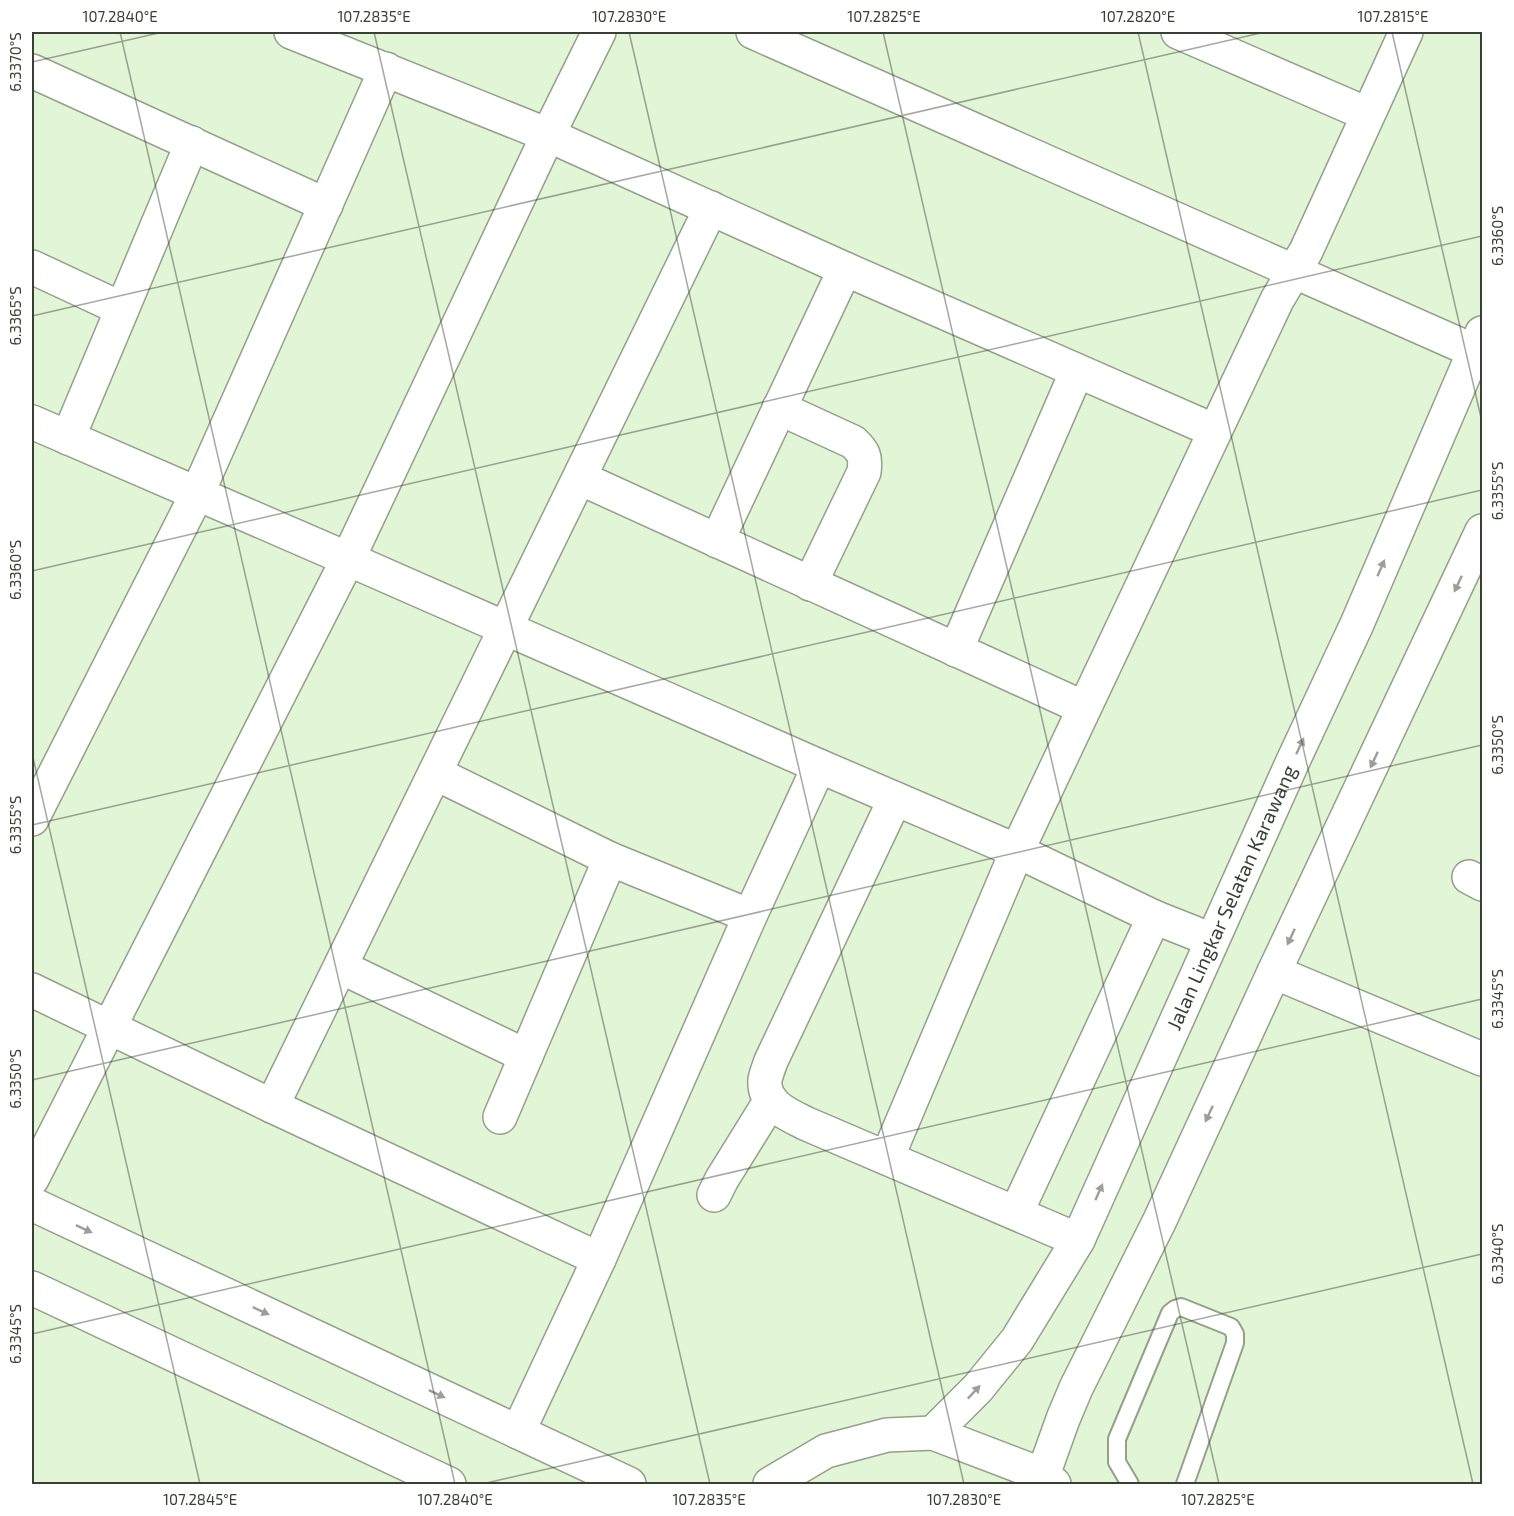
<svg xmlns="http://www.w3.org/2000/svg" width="1514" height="1516" viewBox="0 0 1514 1516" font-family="'Exo 2',sans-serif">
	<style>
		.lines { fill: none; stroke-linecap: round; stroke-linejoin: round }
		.service-casing { stroke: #91a286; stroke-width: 20 }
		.minor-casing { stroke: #91a286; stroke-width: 36 }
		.primary-casing { stroke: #91a286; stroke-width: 36 }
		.service { stroke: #fff; stroke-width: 16 }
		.minor { stroke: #fff; stroke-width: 33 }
		.primary { stroke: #fff; stroke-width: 33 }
		.oneway { fill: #9c9f99 }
		.ticks { fill: none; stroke: #383f33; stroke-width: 1.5; stroke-opacity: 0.45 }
		.labels { text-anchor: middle; stroke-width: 5; stroke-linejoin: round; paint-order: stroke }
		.street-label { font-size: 20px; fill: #383f33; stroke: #fff }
		.neatline { fill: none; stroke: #383f33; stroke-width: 2 }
		.ticks-label { font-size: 15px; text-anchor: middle; fill: #383f33 }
	</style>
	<rect width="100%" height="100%" fill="#e3f5d7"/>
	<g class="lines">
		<g class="service-casing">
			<polyline id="service" points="1130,1484 1117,1462 1117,1439 1170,1313 1175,1309 1181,1307 1231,1327 1235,1334 1235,1343 1185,1484"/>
		</g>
		<g class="minor-casing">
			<g id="minor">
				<polyline points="291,32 548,135 845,269 1215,431"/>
				<polyline points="753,32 1474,351"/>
				<polyline points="1178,32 1367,114"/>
				<polyline points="32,71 326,205"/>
				<polyline points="32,267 122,309"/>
				<path d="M779,408L853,442C864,452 866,457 864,472L810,584"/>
				<polyline points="32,422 348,559 819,766 1017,851 1154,917 1212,940"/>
				<polyline points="68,438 192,143"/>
				<polyline points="580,478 1084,708"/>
				<polyline points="717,541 845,269"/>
				<polyline points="956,650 1077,371"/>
				<polyline points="435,773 610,859 750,916"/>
				<path d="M895,799L771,1061C769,1067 766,1074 765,1080C763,1105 789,1115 807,1124L1078,1240"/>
				<polyline points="32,819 197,494 386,69"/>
				<polyline points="1469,877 1482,884"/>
				<polyline points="341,967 526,1056"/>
				<polyline points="1274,972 1482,1059"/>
				<polyline points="32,990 272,1106 599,1259"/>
				<polyline points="272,1106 711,208"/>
				<polyline points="500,1117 610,859"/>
				<polyline points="887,1158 1017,851 1277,300 1306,251 1406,32"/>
				<polyline points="32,1179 348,559 548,135 599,32"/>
				<polyline points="714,1195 722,1179 771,1100"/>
				<polyline points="32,1204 629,1484"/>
				<polyline points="1016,1213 1154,917"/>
				<polyline points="32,1288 449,1484"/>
				<polyline points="518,1432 599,1259 750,916 819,766"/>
			</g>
		</g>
		<g class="primary-casing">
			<g id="primary">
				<path id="s1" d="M933,1433L978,1388L1017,1340L1078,1240L1293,761L1357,624L1482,333"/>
				<polyline points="1043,1475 1063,1419 1076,1388 1160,1220 1274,972 1482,531"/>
				<polyline points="770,1484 826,1451 887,1435 933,1433 1043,1475 1054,1484"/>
			</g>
		</g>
		<use href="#service" class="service"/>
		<use href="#minor" class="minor"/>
		<use href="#primary" class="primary"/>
	</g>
	<defs><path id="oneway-solid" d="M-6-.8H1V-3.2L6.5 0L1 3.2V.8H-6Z" transform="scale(1.5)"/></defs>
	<g class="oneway">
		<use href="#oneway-solid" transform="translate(1381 568) rotate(-67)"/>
		<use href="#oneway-solid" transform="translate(1458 584) rotate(115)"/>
		<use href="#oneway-solid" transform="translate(1300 746) rotate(-65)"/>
		<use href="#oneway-solid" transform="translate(1374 760) rotate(115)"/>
		<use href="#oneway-solid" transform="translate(1291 937) rotate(115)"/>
		<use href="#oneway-solid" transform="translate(1209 1114) rotate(115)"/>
		<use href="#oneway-solid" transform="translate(1099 1192) rotate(-66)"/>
		<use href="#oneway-solid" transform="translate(84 1229) rotate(25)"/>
		<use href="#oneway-solid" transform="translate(261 1311) rotate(25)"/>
		<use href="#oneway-solid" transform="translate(974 1392) rotate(-47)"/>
		<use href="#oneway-solid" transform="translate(437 1394) rotate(25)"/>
	</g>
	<path class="ticks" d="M120,32L455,1484M374,32L710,1484M629,32L964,1484M883,32L1219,1484M1138,32L1473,1484M1392,32L1482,422M32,62L163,32M32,316L1265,32M32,571L1482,236M32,753L200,1484M32,825L1482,490M32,1080L1482,745M32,1334L1482,999M482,1484L1482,1254"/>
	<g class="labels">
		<g class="street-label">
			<text dy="7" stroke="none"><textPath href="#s1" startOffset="618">Jalan Lingkar Selatan Karawang</textPath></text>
		</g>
	</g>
	<rect width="1514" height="1516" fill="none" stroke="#ffffff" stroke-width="66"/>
	<rect x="33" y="33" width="1448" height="1450" class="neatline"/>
	<g class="ticks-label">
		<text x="120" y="22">107.2840°E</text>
		<text x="374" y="22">107.2835°E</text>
		<text x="629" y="22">107.2830°E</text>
		<text x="884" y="22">107.2825°E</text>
		<text x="1138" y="22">107.2820°E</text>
		<text x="1393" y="22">107.2815°E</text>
		<text transform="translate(16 62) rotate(-90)" y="5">6.3370°S</text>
		<text transform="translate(1498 236) rotate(-90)" y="5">6.3360°S</text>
		<text transform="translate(16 316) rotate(-90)" y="5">6.3365°S</text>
		<text transform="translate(1498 491) rotate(-90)" y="5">6.3355°S</text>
		<text transform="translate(16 570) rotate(-90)" y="5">6.3360°S</text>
		<text transform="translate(1498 745) rotate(-90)" y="5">6.3350°S</text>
		<text transform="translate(16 825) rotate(-90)" y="5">6.3355°S</text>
		<text transform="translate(1498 999) rotate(-90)" y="5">6.3345°S</text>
		<text transform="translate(16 1079) rotate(-90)" y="5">6.3350°S</text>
		<text transform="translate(1498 1254) rotate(-90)" y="5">6.3340°S</text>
		<text transform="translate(16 1334) rotate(-90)" y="5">6.3345°S</text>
		<text x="200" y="1505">107.2845°E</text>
		<text x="455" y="1505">107.2840°E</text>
		<text x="709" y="1505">107.2835°E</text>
		<text x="964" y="1505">107.2830°E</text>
		<text x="1218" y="1505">107.2825°E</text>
	</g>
</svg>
